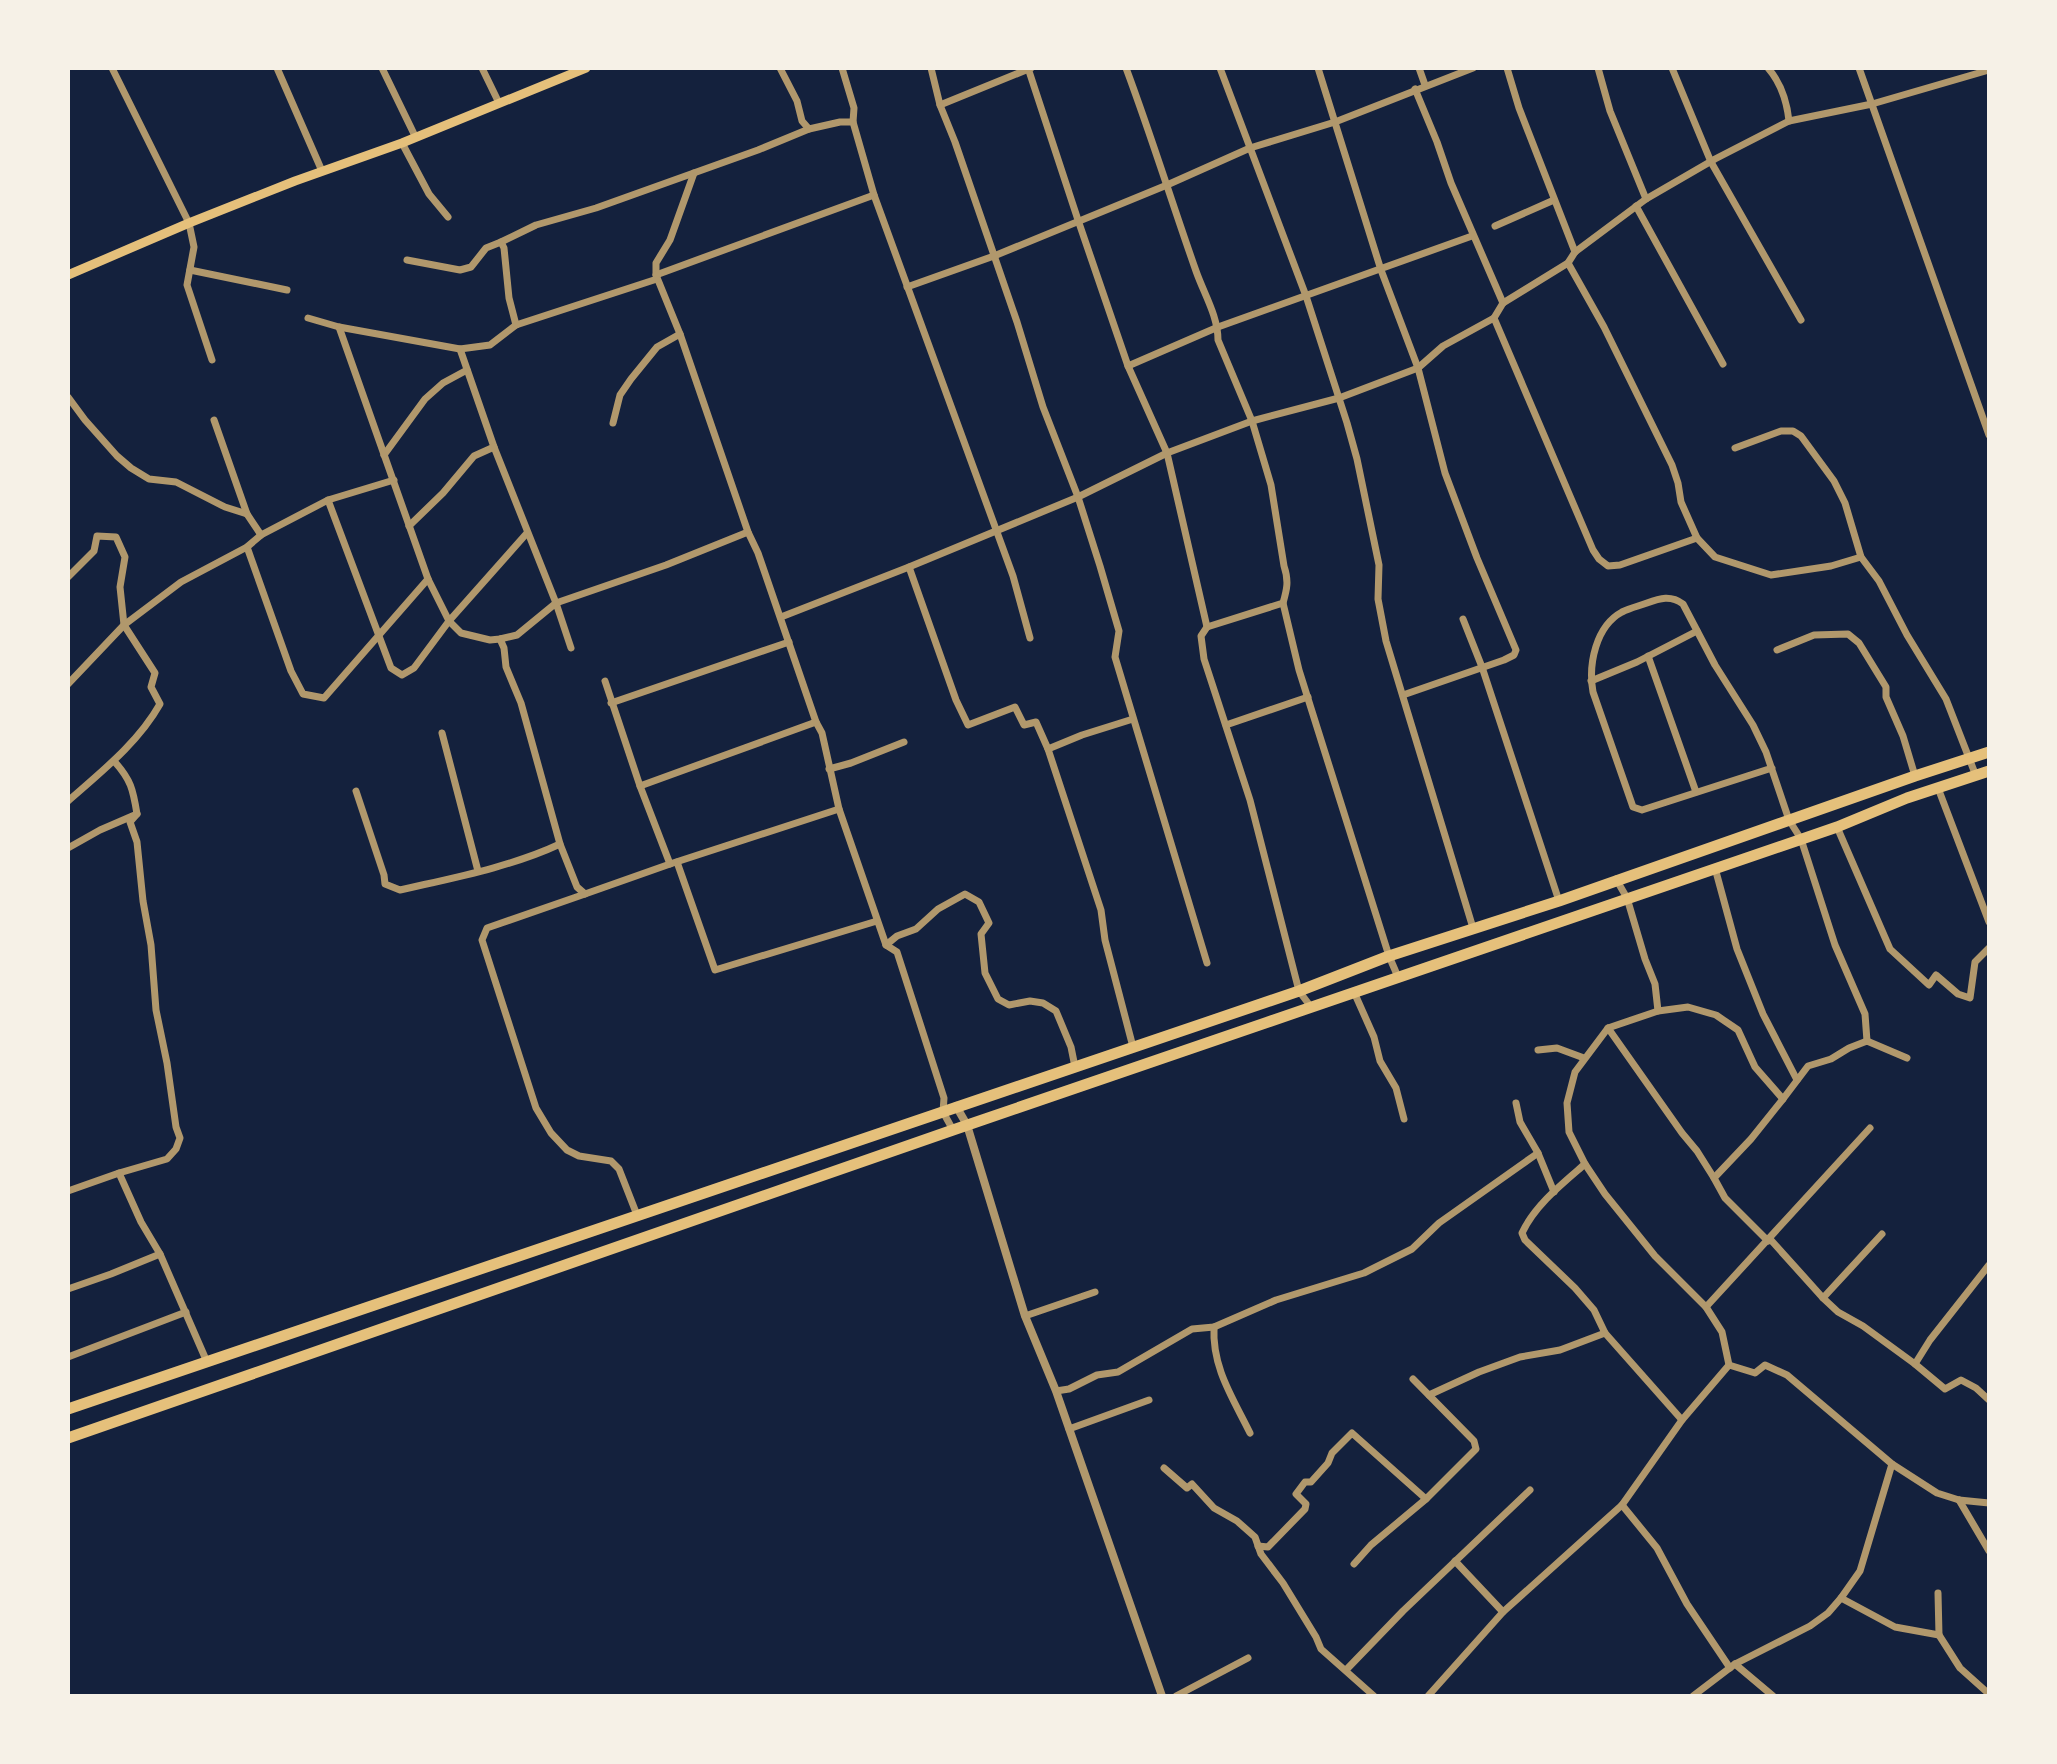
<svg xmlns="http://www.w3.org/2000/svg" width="2057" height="1764" viewBox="0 0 2057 1764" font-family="Montserrat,sans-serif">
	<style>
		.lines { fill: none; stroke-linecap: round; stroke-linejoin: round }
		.minor { stroke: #b1986c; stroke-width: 7 }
		.tertiary { stroke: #b1986c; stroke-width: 8 }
		.secondary { stroke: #e5c07b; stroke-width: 9 }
		.trunk { stroke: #e5c07b; stroke-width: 11 }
	</style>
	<rect width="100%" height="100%" fill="#14213d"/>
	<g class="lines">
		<g class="minor">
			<polyline points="112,68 189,223 194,247 187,285 212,360"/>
			<polyline points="277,68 322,171"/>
			<polyline points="382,68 415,136"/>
			<polyline points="482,68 499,103"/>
			<polyline points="780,68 797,101 802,121 809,129 840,122 853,122 874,195 1013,576 1030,638"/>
			<polyline points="842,68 854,108 853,122"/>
			<polyline points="931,68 940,105 955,142 1017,322 1043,407 1078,497 1100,566 1119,631 1115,657 1207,963"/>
			<polyline points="1028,68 1078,220 1128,366 1167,453 1207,627"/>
			<path d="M1126,68C1151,135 1172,203 1196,271C1204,294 1218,316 1218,340L1252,421L1271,485L1284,566C1289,581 1287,589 1283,603L1207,627L1201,636L1204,659L1250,800L1299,991L1311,1007"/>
			<polyline points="1220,68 1306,296 1347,423 1357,459 1379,565 1378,599 1386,641 1473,928"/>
			<polyline points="1318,68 1381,270 1418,368 1445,473 1477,558 1516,650 1514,655 1504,660 1403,695"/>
			<polyline points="1419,68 1425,85"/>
			<polyline points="1507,68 1519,108 1575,252"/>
			<polyline points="1598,68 1610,111 1646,199"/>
			<polyline points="1672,68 1711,162 1801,320"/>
			<path d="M1768,68C1781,83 1787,102 1789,121"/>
			<polyline points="1859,68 1989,435"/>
			<polyline points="1415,89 1437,142 1451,183 1503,303"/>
			<polyline points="940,105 1031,68"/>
			<polyline points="402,143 429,194 448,217"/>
			<polyline points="694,173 670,240 656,263 656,275 680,334 748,532 758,553 816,722 822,733 839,809 886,945 897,952 944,1098 943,1112 953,1130"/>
			<polyline points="1636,206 1723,364"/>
			<polyline points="1495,226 1554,200"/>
			<polyline points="407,260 460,270 471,267 486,248 501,242"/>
			<polyline points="1568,263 1604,327 1672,465 1678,483 1681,502 1697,538 1715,557 1771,575 1831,566 1861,557"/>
			<polyline points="190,270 287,290"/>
			<polyline points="656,275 874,195"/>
			<polyline points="657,279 516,325 490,345 460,349 494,447 556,603 666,565 748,532"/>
			<polyline points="907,287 994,256 1167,185 1250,148 1335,122 1473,68"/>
			<polyline points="308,318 339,327 460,349"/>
			<polyline points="1494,318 1593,550 1599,559 1608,566 1620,565 1697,538"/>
			<polyline points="516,325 509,298 504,248 501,242 536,225 596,208 758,150 809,129"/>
			<polyline points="339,327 428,579 449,621 461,633 490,640 500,639 517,635 556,603 571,648"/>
			<polyline points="1128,366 1218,327 1472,236"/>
			<polyline points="68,397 85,420 117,456 131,468 149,479 176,482 225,507 247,514"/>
			<polyline points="214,420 247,514 261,535"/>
			<polyline points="613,423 620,395 631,379 657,347 680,334"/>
			<polyline points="1735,448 1781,431 1793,431 1801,436 1834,481 1845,503 1861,557 1879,581 1907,635 1946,699 1976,776"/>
			<polyline points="384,455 425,399 443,383 467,370"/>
			<polyline points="328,500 391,668 402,675 414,668 449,621 527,533"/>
			<polyline points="409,526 443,493 474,456 494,447"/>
			<polyline points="247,547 291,671 303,694 324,698 428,579"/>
			<polyline points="909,567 956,700 968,725 1015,707 1024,725 1036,722 1048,749 1101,910 1105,940 1133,1047"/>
			<path d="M68,577L94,551L97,536L116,537L125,557L120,587L124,625L155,673L151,687L160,704C138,743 101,772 68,801"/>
			<polyline points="1283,603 1299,670 1389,956 1398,977"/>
			<polyline points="781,617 909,567 1078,497 1167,453 1252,421 1339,398 1418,368 1443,346 1494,318 1503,303 1568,263 1575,252 1646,199 1715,159 1789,121 1872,104 1989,70"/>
			<polyline points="1463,619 1482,667 1559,901"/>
			<polyline points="500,639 504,648 506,667 521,703 560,844 577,887 585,894 670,864 839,809"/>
			<polyline points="1777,650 1814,635 1848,634 1859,643 1886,687 1886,697 1903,736 1915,776"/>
			<polyline points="1648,656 1696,792"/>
			<polyline points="605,681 640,786 670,864"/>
			<polyline points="1591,681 1637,662 1697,631"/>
			<polyline points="68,684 124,625 181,582 247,547 261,535 328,500 394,480"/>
			<polyline points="611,703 789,642"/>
			<polyline points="1226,725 1308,697"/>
			<polyline points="442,733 478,871"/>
			<polyline points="1048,749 1082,735 1133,719"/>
			<path d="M1772,768L1642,810L1633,807L1593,692C1588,664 1596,626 1622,612C1630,608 1639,606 1647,603C1660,598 1671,595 1683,604L1715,665L1753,725L1766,752L1789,820L1801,839L1835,945L1865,1014L1867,1041"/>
			<polyline points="829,769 851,763 904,742"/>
			<polyline points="640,786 816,722"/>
			<polyline points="1938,788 1989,922"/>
			<path d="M356,791L384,875L385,884L400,890C452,878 511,867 560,844"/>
			<polyline points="1837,827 1890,949 1929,985 1936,975 1958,994 1970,998 1975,962 1989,948"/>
			<path d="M68,848L100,830L137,814C133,789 131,780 114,761"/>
			<polyline points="677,862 715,970 877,921"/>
			<polyline points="1715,868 1737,949 1763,1014 1797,1080"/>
			<polyline points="1616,879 1627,898 1645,959 1655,984 1658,1011"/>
			<polyline points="585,894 487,928 482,940 536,1108 551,1133 567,1150 579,1156 611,1161 619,1169 637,1215"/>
			<polyline points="886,945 897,936 916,929 938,909 965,894 979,902 989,923 981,934 985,973 998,999 1009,1005 1030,1001 1043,1003 1056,1011 1071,1047 1075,1067"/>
			<polyline points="1354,992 1374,1037 1380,1061 1396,1088 1404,1119"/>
			<polyline points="1608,1028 1682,1133 1697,1151 1714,1178"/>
			<polyline points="1538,1050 1557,1048 1584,1058"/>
			<polyline points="1516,1103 1520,1122 1538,1153 1554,1192"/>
			<path d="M1585,1164C1562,1184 1535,1205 1522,1233L1525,1240L1575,1288L1594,1310L1605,1333L1682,1420"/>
			<polyline points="119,1173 167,1159 176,1149 180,1138 176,1127 167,1063 156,1010 151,945 143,901 137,842 130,822 137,814"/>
			<polyline points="68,1191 119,1173 141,1222 160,1254 207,1362"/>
			<polyline points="1770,1239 1823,1298 1838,1312 1863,1326 1915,1364 1930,1340 1989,1265"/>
			<polyline points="1768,1241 1725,1198 1714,1178 1751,1139 1783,1099"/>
			<polyline points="68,1289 111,1274 160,1254"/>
			<polyline points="1823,1298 1882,1234"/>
			<polyline points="1706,1307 1870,1128"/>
			<polyline points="1025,1316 1095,1292"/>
			<path d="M1214,1327C1212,1368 1233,1398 1250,1433"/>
			<polyline points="68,1357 186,1312"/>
			<polyline points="1915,1364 1945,1389 1961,1380 1976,1388 1989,1400"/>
			<polyline points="1729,1365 1722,1332 1706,1307 1655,1256 1605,1194 1585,1164 1569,1132 1567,1103 1575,1072 1608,1028 1658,1011 1688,1007 1716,1015 1738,1030 1755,1067 1783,1099 1808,1066 1831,1059 1849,1048 1867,1041 1907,1058"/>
			<polyline points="1729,1365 1755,1373 1765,1365 1787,1375 1892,1464 1937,1493 1959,1500 1989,1503"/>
			<polyline points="1056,1391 1069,1389 1097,1375 1118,1372 1192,1329 1214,1327 1276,1300 1364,1273 1412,1249 1439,1223 1538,1153"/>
			<polyline points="1429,1395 1479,1372 1520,1357 1560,1350 1605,1333"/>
			<polyline points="1069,1429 1149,1400"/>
			<polyline points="1164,1468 1187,1488 1192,1484 1214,1508 1237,1521 1255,1537 1261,1554 1283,1583 1316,1637 1321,1649 1374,1696"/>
			<polyline points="1959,1500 1989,1551"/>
			<polyline points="1622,1505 1657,1548 1687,1604 1730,1668"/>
			<polyline points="1258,1546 1268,1547 1305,1509 1306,1504 1296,1494 1305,1482 1311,1482 1328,1463 1332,1453 1352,1433 1426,1499"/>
			<polyline points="1455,1561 1503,1612"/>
			<polyline points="1354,1564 1371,1545 1426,1499 1476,1449 1474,1441 1413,1379"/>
			<polyline points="1938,1593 1939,1635 1960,1668 1989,1694"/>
			<polyline points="1841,1598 1895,1627 1939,1635"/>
			<polyline points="1735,1664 1773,1696"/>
			<polyline points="1346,1670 1403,1611 1530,1490"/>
			<polyline points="1176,1696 1248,1658"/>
			<polyline points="1428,1696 1503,1612 1622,1505 1682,1420 1729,1365"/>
			<polyline points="1693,1696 1735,1664 1810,1626 1828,1613 1841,1598 1860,1571 1892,1464"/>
		</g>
		<polyline class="tertiary" points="956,1106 967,1125 1025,1316 1056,1391 1162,1696"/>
		<polyline class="secondary" points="68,275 189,223 295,181 402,143 586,68"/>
		<g class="trunk">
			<polyline points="68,1409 1299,991 1389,956 1559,901 1915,776 1989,752"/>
			<polyline points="68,1438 953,1130 1837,827 1907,798 1989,771"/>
		</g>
	</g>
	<rect width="2057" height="1764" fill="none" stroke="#f6f1e7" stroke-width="140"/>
</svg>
